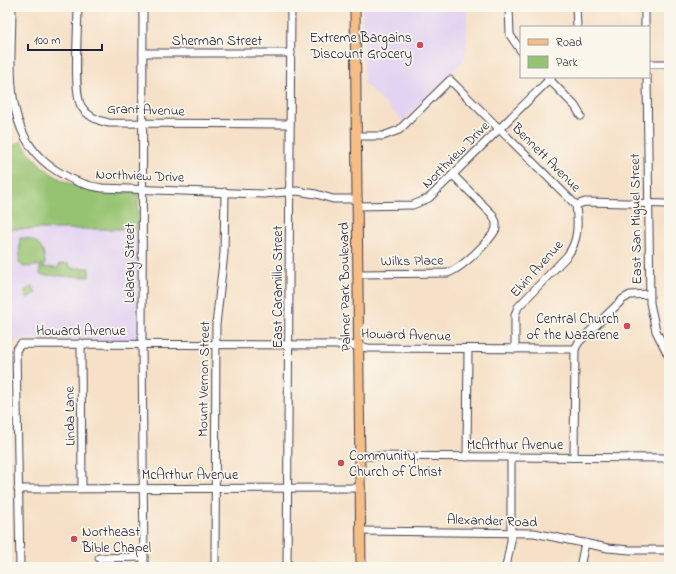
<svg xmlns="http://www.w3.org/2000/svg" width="676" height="574" viewBox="0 0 676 574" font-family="'Indie Flower',sans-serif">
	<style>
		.built { fill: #e3d3f2 }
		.green { fill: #96c371; stroke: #5c7256 }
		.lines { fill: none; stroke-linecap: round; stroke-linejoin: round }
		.minor-casing { stroke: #423f50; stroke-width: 9 }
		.major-casing { stroke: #423f50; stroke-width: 11 }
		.minor { stroke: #fff; stroke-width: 7 }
		.major { stroke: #f6be87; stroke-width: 9 }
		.poi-dot { fill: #d1495b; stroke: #fbf7ec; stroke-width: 1.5 }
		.labels { text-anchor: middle; stroke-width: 3.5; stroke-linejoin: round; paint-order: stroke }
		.poi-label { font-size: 14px; fill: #22223b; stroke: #fbf7ec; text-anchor: end }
		.street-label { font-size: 14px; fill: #22223b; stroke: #fbf7ec }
	</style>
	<rect width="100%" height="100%" fill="#fbf7ec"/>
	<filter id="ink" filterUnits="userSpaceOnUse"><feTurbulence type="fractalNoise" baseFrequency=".025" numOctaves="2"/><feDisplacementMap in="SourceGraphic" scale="8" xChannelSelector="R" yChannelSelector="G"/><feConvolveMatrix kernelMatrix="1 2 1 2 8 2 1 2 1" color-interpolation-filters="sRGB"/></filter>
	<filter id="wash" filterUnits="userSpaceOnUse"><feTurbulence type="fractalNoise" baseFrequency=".012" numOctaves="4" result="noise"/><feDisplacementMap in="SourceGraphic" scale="16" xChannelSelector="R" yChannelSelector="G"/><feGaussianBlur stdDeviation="0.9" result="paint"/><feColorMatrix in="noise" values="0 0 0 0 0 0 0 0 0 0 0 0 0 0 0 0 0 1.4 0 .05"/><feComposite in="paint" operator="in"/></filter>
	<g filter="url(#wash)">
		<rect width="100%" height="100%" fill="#f6e1c8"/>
		<g class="built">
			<polygon points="362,7 467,7 467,45 463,61 403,121 364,83"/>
			<polygon points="7,229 138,229 138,338 135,340 23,339 13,344 7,344"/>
		</g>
		<g class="green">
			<path d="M21,141C51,187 87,193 138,192V229H7V149Z"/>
			<path d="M20,238C38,238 45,249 45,265L23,267L19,263Z"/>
			<polygon points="59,264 70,264 70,268 89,268 89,277 40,275 40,267 58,268"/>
			<polygon points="33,286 36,293 27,298 24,291"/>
		</g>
	</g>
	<g filter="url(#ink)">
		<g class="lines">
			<g class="minor-casing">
				<g id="minor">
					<path d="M12,7C12,64 0,137 57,171C71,180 85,186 102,188L264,194L297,191L316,194L333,199H358"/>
					<path d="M78,7C78,27 73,91 81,106C87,116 98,121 109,123L290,124"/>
					<polyline points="143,7 142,343 144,567"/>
					<polyline points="509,7 510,35 521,51"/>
					<polyline points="576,7 577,27"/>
					<polyline points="645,7 645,27"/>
					<polyline points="143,53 291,53"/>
					<polyline points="649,64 669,64"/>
					<polyline points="547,77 575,106 581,116"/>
					<polyline points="647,77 650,303 656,331 669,357"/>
					<polyline points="357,136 383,136 399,130 450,80 576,205 585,202 669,204"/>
					<polyline points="357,206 413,205 429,198 552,77"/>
					<path d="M359,274L448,273C462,268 489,242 496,229V222L492,214L453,175"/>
					<polyline points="81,343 82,488"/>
					<path d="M515,349V315L518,307L567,256C579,241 578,223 576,205"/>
					<polyline points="360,456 669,458"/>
					<polyline points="467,457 468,349"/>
					<polyline points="574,457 575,349"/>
					<polyline points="18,489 361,488"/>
					<polyline points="361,531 534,533 608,548 630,550 669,550"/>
					<polyline points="99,558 144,557"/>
					<polyline points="20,567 16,350 21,344 350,345 368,348 575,349 579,342 623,299 630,295 649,294"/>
					<polyline points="215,567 216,325 224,253 225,192"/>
					<polyline points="287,567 291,7"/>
					<polyline points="506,567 511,541 511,457"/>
					<polyline points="580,567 585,543"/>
				</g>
			</g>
			<g class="major-casing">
				<polyline id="major" points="355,7 361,567"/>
			</g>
			<use href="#minor" class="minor"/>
			<use href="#major" class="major"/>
		</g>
	</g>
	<g class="poi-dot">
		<circle cx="420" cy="45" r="4"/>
		<circle cx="627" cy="326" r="4"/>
		<circle cx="341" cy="463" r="4"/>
		<circle cx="74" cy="539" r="4"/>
	</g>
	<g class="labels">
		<g class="poi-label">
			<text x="412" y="42">Extreme Bargains<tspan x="412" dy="16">Discount Grocery</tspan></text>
			<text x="619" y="323">Central Church<tspan x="619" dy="16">of the Nazarene</tspan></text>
			<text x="349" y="460" text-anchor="start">Community<tspan x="349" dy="16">Church of Christ</tspan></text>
			<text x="82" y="536" text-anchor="start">Northeast<tspan x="82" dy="16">Bible Chapel</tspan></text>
		</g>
		<g class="street-label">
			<text x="217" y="45">Sherman Street</text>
			<text transform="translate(146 109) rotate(2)" y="5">Grant Avenue</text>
			<text transform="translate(455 154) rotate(-45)" y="5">Northview Drive</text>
			<text transform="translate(547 157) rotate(45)" y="5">Bennett Avenue</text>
			<text transform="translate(140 175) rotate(2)" y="5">Northview Drive</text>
			<text transform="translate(635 219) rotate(-91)" y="5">East San Miguel Street</text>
			<text transform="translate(412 260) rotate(-1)" y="5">Wilks Place</text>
			<text transform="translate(129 263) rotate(-90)" y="5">Lelaray Street</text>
			<text transform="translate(536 268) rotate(-48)" y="5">Elvin Avenue</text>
			<text transform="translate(277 287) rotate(-90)" y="5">East Caramillo Street</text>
			<text transform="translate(344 287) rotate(-91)" y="5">Palmer Park Boulevard</text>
			<text x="81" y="335">Howard Avenue</text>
			<text transform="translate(406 334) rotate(2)" y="5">Howard Avenue</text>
			<text transform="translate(203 379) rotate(-89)" y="5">Mount Vernon Street</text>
			<text transform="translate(69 416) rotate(-91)" y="5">Linda Lane</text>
			<text x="515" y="449">McArthur Avenue</text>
			<text x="190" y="479">McArthur Avenue</text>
			<text transform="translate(492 520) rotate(2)" y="5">Alexander Road</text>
		</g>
	</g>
	<rect width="676" height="574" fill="none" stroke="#fbf7ec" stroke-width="24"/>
	<rect x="520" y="26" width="130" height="52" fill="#fbf7ec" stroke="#a4a2a5"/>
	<rect x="528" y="39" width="20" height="6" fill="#f6be87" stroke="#a4a2a5"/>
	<text x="556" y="46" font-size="12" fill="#22223b">Road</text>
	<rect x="528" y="56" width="20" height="12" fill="#96c371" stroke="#a4a2a5"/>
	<text x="556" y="66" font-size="12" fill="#22223b">Park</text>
	<path d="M28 44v6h74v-6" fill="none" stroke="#22223b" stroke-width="2"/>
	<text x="34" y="44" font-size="12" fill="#22223b" stroke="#fbf7ec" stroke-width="3" paint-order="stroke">100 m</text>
</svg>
